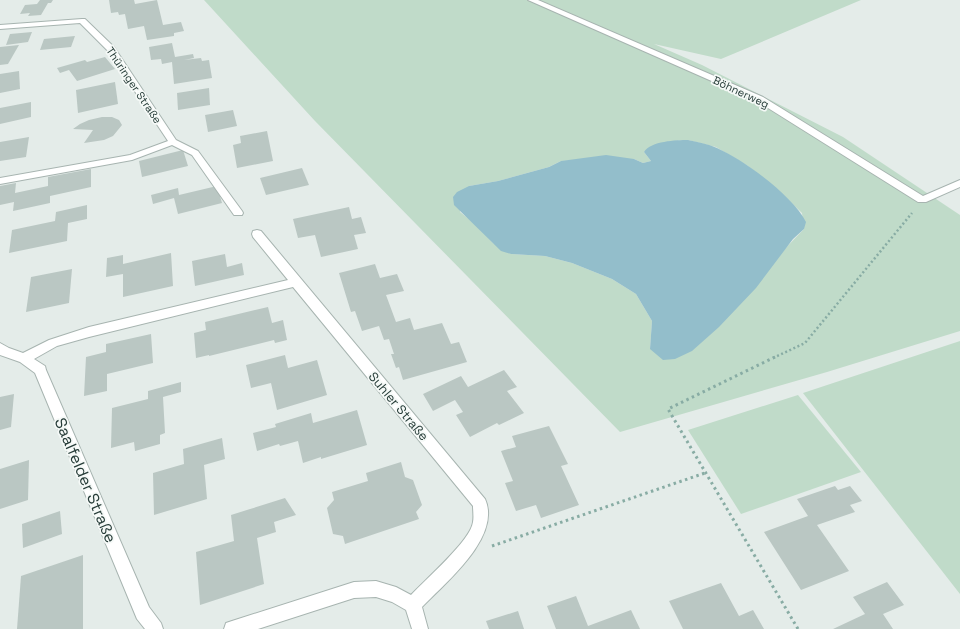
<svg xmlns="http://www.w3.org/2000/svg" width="960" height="629" viewBox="0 0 960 629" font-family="'Space Grotesk',sans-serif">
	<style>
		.green { fill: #c0dbc9; fill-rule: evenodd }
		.water { fill: #93becb }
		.building { fill: #bac7c3 }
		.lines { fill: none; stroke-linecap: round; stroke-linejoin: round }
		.minor-casing { stroke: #a7b4b0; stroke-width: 2 }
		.path-far1 { stroke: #88aca4; stroke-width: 2.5; stroke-dasharray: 2 2.5; stroke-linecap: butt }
		.path { stroke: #88aca4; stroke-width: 3; stroke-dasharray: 2.5 3.5; stroke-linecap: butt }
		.minor { fill: #fff; fill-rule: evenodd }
		.labels { text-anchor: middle; stroke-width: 3.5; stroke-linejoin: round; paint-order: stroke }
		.far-street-label { font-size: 11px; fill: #263c38; stroke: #f5f9f7 }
		.street-label { font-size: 13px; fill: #263c38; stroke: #f5f9f7 }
		.near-street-label { font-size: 16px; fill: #263c38; stroke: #f5f9f7 }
	</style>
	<rect width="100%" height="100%" fill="#e4ece9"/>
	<g class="green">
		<path d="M204,0H861L721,59L654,44L702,65L843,137L960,215V331L827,372L620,432L315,121ZM688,140L716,147L748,166L777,189L802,213L804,229L779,255L650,349L652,321L636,294L612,279L572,263L545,256L511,254L493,243L475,224L460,212L469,186L498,181L549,167L561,161L634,159L643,163L651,161L644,152C661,142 668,141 688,140Z"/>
		<polygon points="960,341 960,594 803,393"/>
		<polygon points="798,395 861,472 741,514 688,430"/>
	</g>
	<path class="water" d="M688,140C697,142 708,144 717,148C744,160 793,196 806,222L804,229L793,239L756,288L719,327L692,351L675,359L663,360L650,349L652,321L636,294L612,279L572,263L545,256L511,254L501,251L454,205L453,197L457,192L469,186L498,181L549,167L561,161L606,155L634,159L643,163L651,161L644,152C651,141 676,140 688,140Z"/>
	<g class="building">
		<polygon points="40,0 53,0 51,3 48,3 41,15 28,16 30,13 20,14 25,5 37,4"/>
		<polygon points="109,0 134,0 135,4 157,0 163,25 181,22 184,31 174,33 174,36 147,40 144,26 128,29 125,14 119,15 118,12 111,13"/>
		<polygon points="32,32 28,42 6,45 10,34"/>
		<polygon points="75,36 71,47 40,50 44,39"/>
		<polygon points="172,43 175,57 193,54 194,58 184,60 201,58 202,61 209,60 212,78 174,84 172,62 162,64 161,59 151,60 149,47"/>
		<polygon points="19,45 8,64 0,65 0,47"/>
		<polygon points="105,57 115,69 77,81 69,70 60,73 57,68 85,60 87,62"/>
		<polygon points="19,71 20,89 0,93 0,74"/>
		<polygon points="115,82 118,104 78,113 76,90"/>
		<polygon points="209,88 210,105 178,110 177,93"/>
		<polygon points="31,102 31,117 0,124 0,108"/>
		<polygon points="233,110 237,126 208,132 205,115"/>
		<polygon points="102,117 112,117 119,120 122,125 113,136 104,140 84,143 93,130 73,129 80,124 89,120"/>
		<polygon points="267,131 273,161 237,168 233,145 241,143 240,136"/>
		<polygon points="29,137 26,157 0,161 0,142"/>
		<polygon points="183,150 188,166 142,177 139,161"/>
		<polygon points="302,168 309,185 266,195 260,178"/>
		<polygon points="91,169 91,187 50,196 50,203 13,211 14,202 0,205 0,186 16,183 15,193 48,186 48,177"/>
		<polygon points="217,186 222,203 178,214 174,198 153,204 151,195 178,188 179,195"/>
		<polygon points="87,205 87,219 68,223 67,241 9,253 12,230 55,221 56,212"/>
		<polygon points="349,207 352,219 361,217 366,233 354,235 358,249 321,257 315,235 298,238 293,219"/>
		<polygon points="171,253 173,286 123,297 123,274 106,277 107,258 123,255 123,264"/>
		<polygon points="225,254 227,267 242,263 244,275 195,286 192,261"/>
		<polygon points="375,264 380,278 397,274 404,291 386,295 396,322 410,318 414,330 442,323 451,344 459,342 467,362 403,380 399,367 396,368 391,354 394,354 389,339 384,340 379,326 362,331 355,311 351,312 339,273"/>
		<polygon points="72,269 69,303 26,312 31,277"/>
		<polygon points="268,307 272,323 283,320 287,340 275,343 274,340 209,356 209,355 196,358 194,333 206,330 205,322"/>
		<polygon points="151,334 153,363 107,374 107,391 84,396 86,357 106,352 106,344"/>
		<polygon points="285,355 288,368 317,360 327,395 277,410 271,383 251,388 246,365"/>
		<polygon points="504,370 517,387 507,391 524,413 499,425 497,423 470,437 456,415 463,412 455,400 433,411 423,394 461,376 468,387"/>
		<polygon points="181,382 181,392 163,397 165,433 160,435 160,444 135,451 134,442 111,448 112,408 148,399 148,391"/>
		<polygon points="14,394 11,427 0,430 0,397"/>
		<polygon points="357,410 367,445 321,459 321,457 303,463 298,441 280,446 279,444 257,451 253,433 276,427 275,424 311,413 313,423"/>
		<polygon points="549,426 568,464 561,466 579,505 541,518 536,505 516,511 505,483 513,481 501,451 516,447 512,436"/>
		<polygon points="222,438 225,459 204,465 207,499 154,515 153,473 184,464 183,449"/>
		<polygon points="29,460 28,500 0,509 0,469"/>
		<polygon points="401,462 405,477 413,480 422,505 416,512 419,519 345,544 343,536 333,534 327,508 334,500 332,492 368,481 366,473"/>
		<polygon points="835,486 838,490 850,486 862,501 850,505 855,512 817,525 849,571 801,590 764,532 808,516 797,499"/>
		<polygon points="285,498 296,515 274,522 276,532 257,538 264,584 200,605 196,552 234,541 231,515"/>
		<polygon points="60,511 62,534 23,548 22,524"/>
		<polygon points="83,555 83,629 17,629 21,576"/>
		<polygon points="887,582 904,605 883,614 893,629 833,629 865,614 853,597"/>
		<polygon points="721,583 739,616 753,610 764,629 683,629 669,601"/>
		<polygon points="576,596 588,626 631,610 640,629 556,629 547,606"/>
		<polygon points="518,611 524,629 489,629 486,621"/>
	</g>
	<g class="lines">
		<g class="minor-casing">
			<g id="minor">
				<polygon points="528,0 538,0 763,97 923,196 960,180 960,187 926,202 918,202 757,101"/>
				<polygon points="82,19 85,19 114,47 176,140 198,151 242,211 243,213 242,215 234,215 192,155 172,145 132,160 0,184 0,178 130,155 168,141 108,51 80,23 0,29 0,25"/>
				<path d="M257,230L261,231L485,499C502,537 445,583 422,607L428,629H412L406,610L392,602L376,597L354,598L258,629H224L226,623L232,621L354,582L376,581L396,587L411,595C425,580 471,540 473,522C474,517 473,511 473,506L293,287L89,337L57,346L34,359L45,366L46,370L149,607L161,623L163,629H145L137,619L35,373L20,362L0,355V343L9,348L23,353L49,340L89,327L288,280L253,237L252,234L253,231Z"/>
			</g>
		</g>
		<polyline class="path-far1" points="773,358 805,343 912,213"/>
		<g class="path">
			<polyline points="775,357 668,409 798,629"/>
			<polyline points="492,546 705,473"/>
		</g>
		<use href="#minor" class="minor"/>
	</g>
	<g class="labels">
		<g class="far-street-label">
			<text transform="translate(134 85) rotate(56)" y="4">Thüringer Straße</text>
			<text transform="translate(741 92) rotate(25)" y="4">Böhnerweg</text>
		</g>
		<g class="street-label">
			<text transform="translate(399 406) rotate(50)" y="5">Suhler Straße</text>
		</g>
		<g class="near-street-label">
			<text transform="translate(86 480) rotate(67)" y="6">Saalfelder Straße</text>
		</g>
	</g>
</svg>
